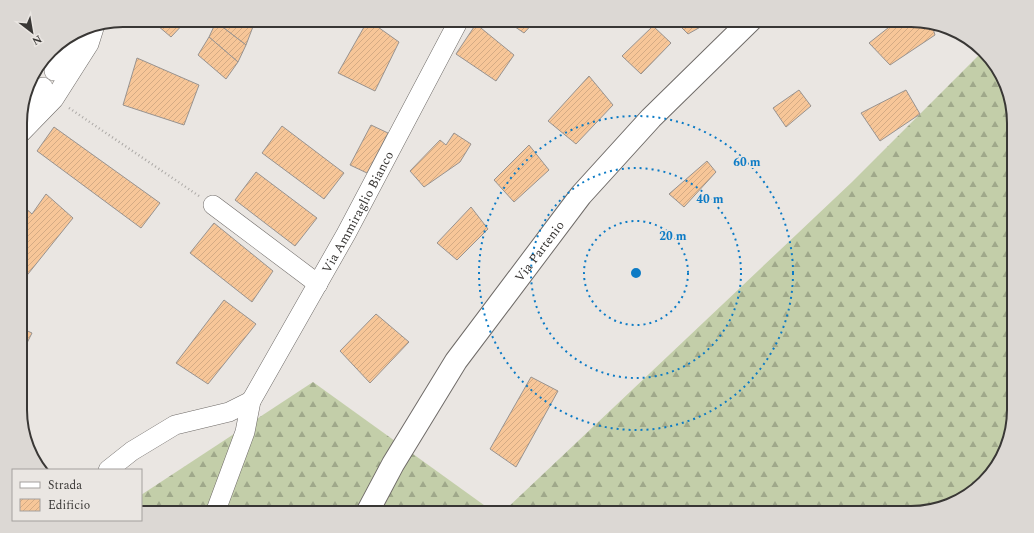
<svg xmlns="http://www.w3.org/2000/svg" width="1034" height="533" viewBox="0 0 1034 533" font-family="Spectral,serif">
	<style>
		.forest { fill: url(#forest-firs) }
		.building { fill: url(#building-hatch); stroke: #989390 }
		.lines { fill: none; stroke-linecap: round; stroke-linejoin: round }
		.minor-casing { stroke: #6f6b68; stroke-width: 20 }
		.secondary-casing { stroke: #6f6b68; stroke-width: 24 }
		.path { stroke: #aca9a6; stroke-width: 2.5; stroke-dasharray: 1 3; stroke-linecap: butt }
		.minor { stroke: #fff; stroke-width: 19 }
		.secondary { stroke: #fff; stroke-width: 22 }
		.ring { fill: none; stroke: #0d7bc5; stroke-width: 2; stroke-dasharray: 2 4 }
		.labels { text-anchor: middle; stroke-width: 4; stroke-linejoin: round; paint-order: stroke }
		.street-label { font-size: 13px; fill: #393735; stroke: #eae6e2 }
		.rim { fill: none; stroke: #393735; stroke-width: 2 }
		.centre { fill: #0d7bc5; stroke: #eae6e2; stroke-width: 2 }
		.ring-label { font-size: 12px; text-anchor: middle; font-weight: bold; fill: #0d7bc5; stroke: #eae6e2; stroke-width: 4; stroke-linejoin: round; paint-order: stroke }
	</style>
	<defs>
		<pattern id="forest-firs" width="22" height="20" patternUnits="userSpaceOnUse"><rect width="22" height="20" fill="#c3cea9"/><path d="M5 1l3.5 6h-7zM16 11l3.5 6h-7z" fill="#9fa88a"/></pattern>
		<pattern id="building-hatch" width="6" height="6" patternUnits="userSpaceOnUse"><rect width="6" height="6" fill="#f7c698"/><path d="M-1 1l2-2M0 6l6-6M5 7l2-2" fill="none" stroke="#d4ab84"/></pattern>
	</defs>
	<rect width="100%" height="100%" fill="#eae6e2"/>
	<g class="forest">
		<polygon points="982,52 997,65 1013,110 1014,410 1003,456 968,496 918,513 502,513 852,182"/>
		<polygon points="313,382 495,513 141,513 141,495"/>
	</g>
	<g class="building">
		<polygon points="151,20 187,20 171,37"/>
		<polygon points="217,20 247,20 254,24 246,45 216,22"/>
		<polygon points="368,20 399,42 375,91 338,73"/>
		<polygon points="505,20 536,20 524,33"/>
		<polygon points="674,20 700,20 704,25 688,34"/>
		<polygon points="898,20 911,20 915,21 918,24 921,22 932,25 935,35 890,65 869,43"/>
		<polygon points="216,22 246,45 238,62 209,37"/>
		<polygon points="476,24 514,55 496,81 456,54"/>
		<polygon points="653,26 671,43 641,74 622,56"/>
		<polygon points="209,37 238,62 226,79 198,55"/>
		<polygon points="46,58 48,59 27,91 31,78"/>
		<polygon points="137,58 199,85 184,125 123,105"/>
		<polygon points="589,76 613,105 576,144 548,121"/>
		<polygon points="799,90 811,106 786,127 773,108"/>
		<polygon points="906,90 920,114 880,141 861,113"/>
		<polygon points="371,125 388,133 367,173 350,165"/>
		<polygon points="282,126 344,173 324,199 262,153"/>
		<polygon points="54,127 160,203 141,228 37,151"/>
		<polygon points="454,133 471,144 460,162 424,187 410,171 440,140 446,145"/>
		<polygon points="529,145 549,170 514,202 494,180"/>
		<polygon points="707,161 716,172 684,207 669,194"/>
		<polygon points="256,172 317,218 295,246 235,200"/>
		<polygon points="46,194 73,218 24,279 21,277 20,203 32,214"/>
		<polygon points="471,207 488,229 457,260 437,243"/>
		<polygon points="214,223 273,271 252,302 190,253"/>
		<polygon points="224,300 256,324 208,384 176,363"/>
		<polygon points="376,314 409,342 370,383 340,351"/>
		<polygon points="21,328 32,333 21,355"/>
		<polygon points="531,377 558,391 516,467 490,449"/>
	</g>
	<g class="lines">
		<g class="minor-casing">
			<g id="minor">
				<polyline points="54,71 83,34"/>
				<polyline points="22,121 43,87"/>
				<polyline points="20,134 54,99 89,44 95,25"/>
				<polyline points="213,205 318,284"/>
				<polyline points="108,470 132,451 175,425 229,412 251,401"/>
				<path id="s1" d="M215,513L245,432L251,401L346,234L459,20"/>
			</g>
		</g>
		<g class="secondary-casing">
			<g id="secondary">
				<path id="s2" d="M367,513L393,464L456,361L581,195L651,118L751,20"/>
			</g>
		</g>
		<polyline class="path" points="69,108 199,196"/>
		<use href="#minor" class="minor"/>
		<use href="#secondary" class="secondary"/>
	</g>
	<g class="ring">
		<circle cx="636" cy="273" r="52"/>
		<circle cx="636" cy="273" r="105"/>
		<circle cx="636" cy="273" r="157"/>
	</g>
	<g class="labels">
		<g class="street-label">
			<text dy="5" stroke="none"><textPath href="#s1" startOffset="335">Via Ammiraglio Bianco</textPath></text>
			<text dy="5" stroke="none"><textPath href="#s2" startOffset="314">Via Partenio</textPath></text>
		</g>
	</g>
	<path d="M0 0H1034V533H0ZM123 27H911A96 96 0 0 1 1007 123V410A96 96 0 0 1 911 506H123A96 96 0 0 1 27 410V123A96 96 0 0 1 123 27Z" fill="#dcd8d4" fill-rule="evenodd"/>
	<path class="rim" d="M123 27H911A96 96 0 0 1 1007 123V410A96 96 0 0 1 911 506H123A96 96 0 0 1 27 410V123A96 96 0 0 1 123 27Z"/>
	<circle cx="636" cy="273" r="6" class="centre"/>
	<g class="ring-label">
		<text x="747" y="166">60 m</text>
		<text x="710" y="203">40 m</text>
		<text x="673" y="240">20 m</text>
	</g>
	<rect x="12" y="469" width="130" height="52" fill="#eae6e2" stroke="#a3a09d"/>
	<rect x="20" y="482" width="20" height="6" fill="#ffffff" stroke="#a3a09d"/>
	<text x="48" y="489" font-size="12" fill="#393735">Strada</text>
	<rect x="20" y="499" width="20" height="12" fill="url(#building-hatch)" stroke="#a3a09d"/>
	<text x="48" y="509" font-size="12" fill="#393735">Edificio</text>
	<g transform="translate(32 32) rotate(149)" stroke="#eae6e2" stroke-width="3" paint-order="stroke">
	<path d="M0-3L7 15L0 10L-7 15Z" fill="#393735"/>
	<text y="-6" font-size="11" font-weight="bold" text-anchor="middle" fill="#393735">N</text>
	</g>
</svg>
